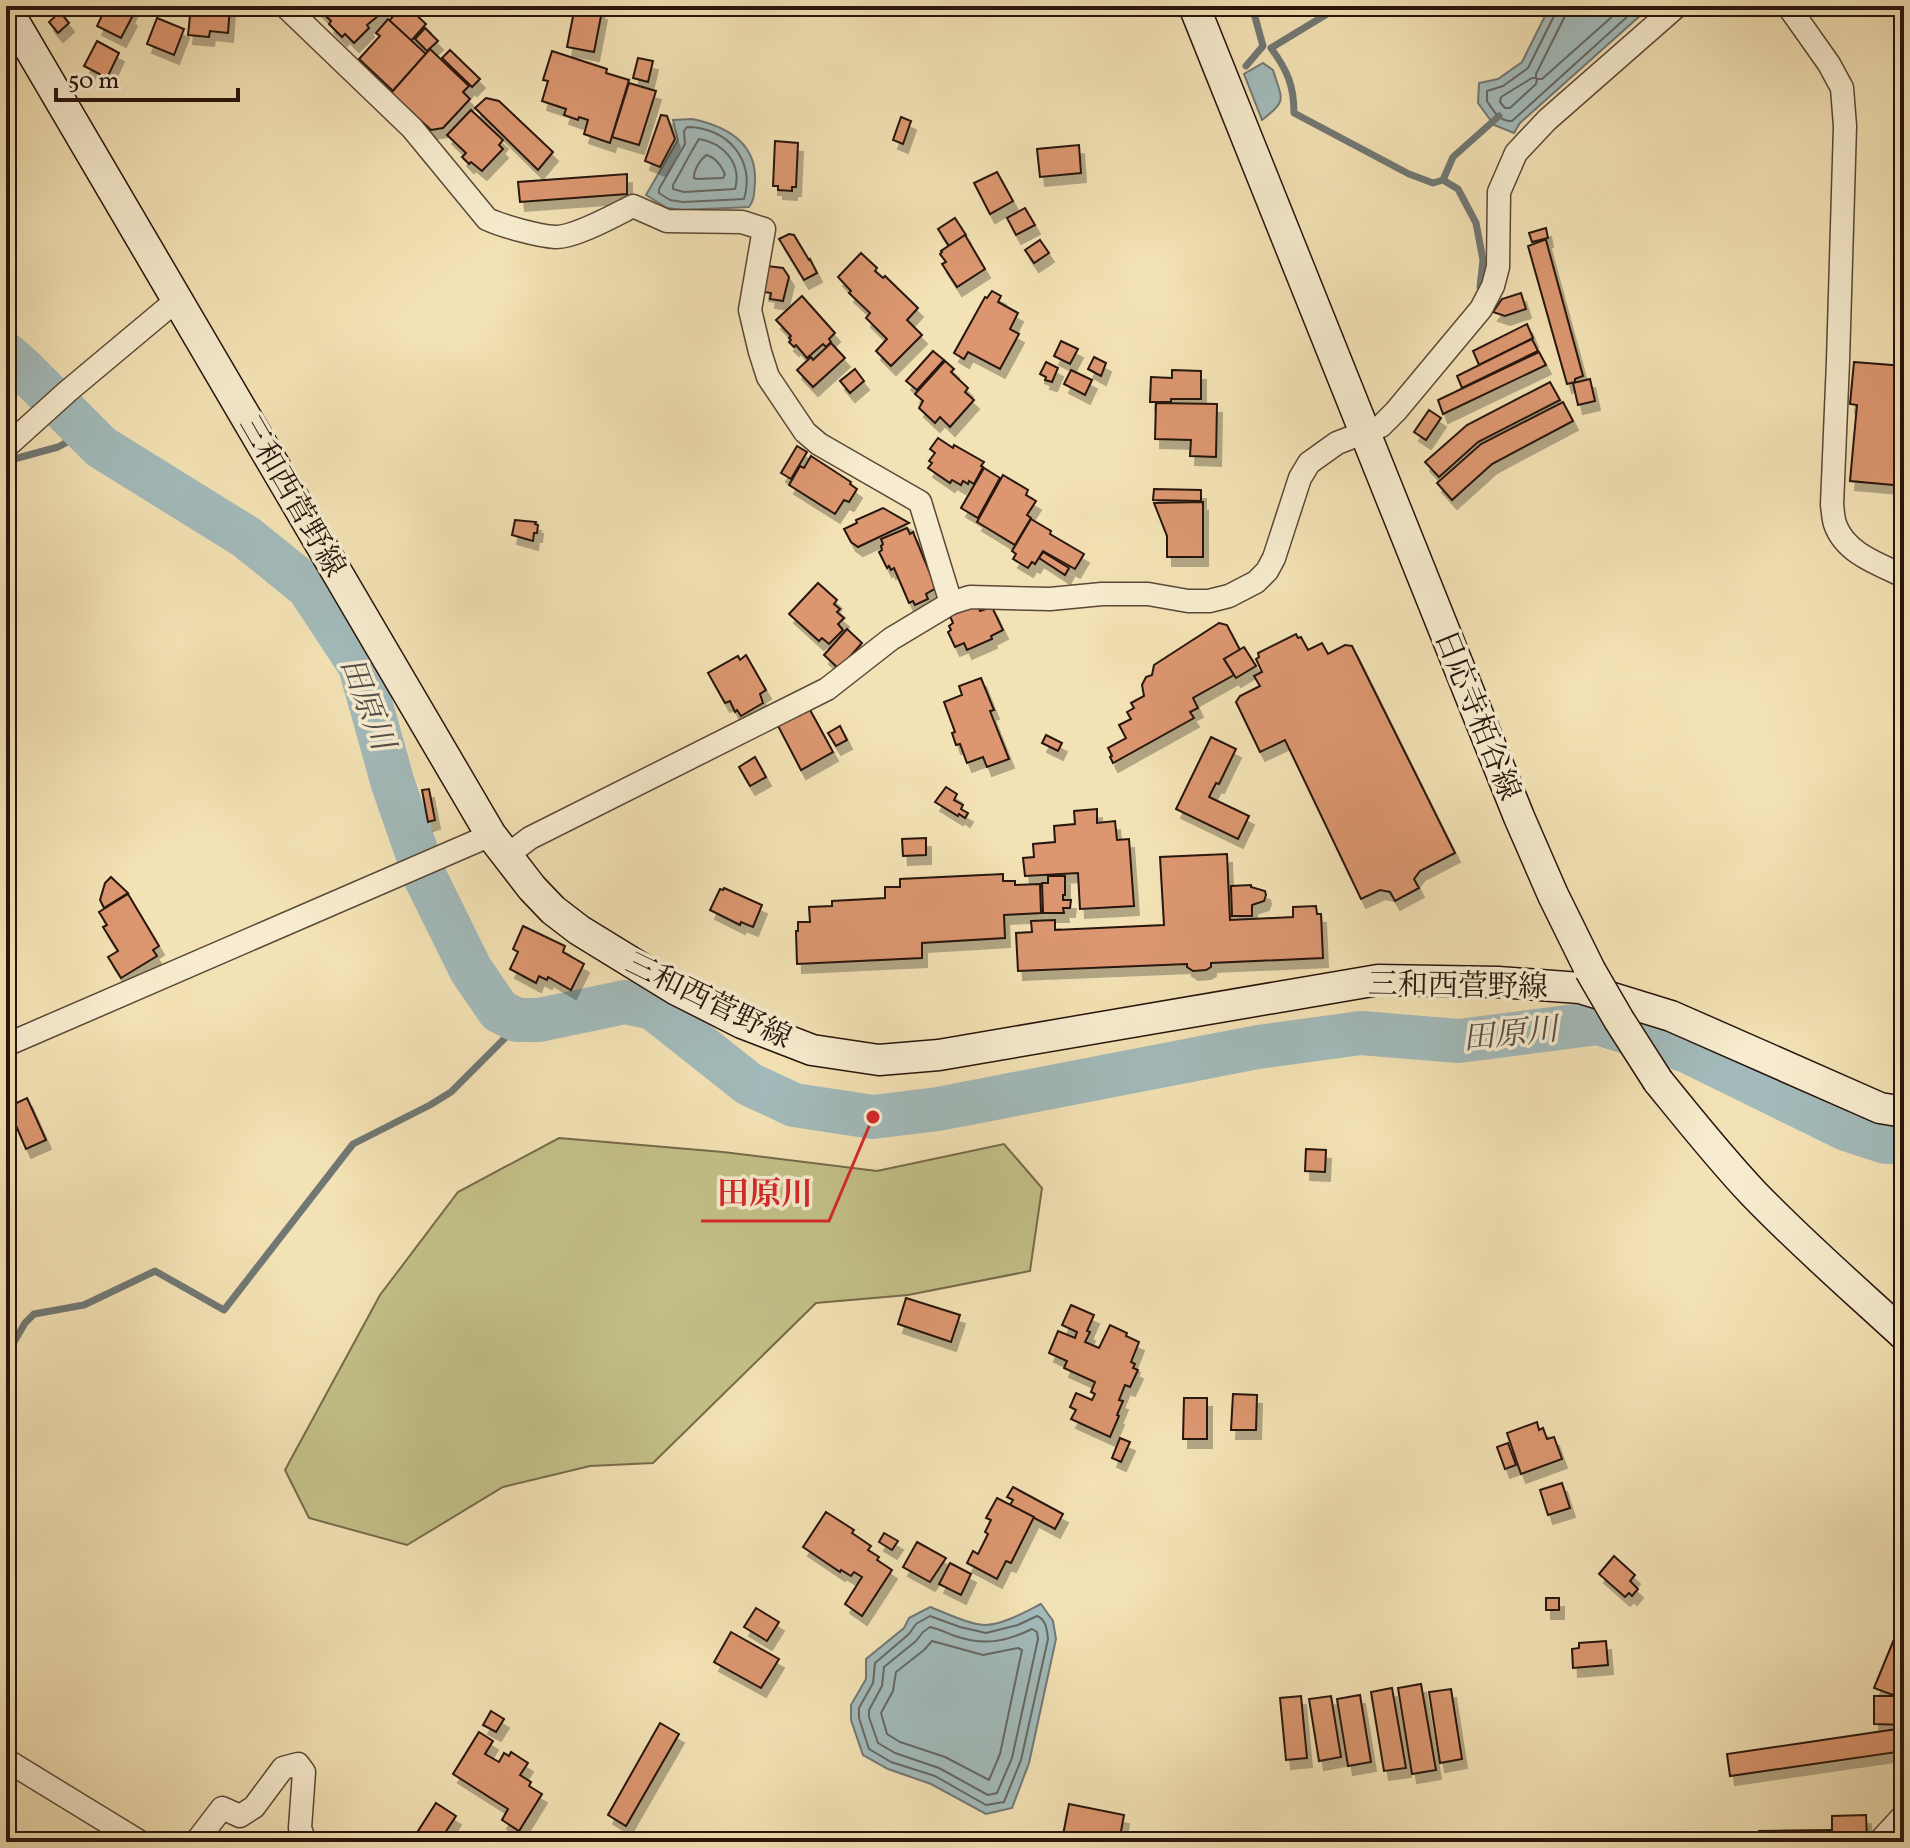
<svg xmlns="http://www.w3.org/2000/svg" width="1910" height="1848" viewBox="0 0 1910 1848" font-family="Vollkorn,'Noto Serif JP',serif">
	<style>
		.green { fill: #c3c088; stroke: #766a4a; stroke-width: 2 }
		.water { fill: #a2baba; stroke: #717874; stroke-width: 2 }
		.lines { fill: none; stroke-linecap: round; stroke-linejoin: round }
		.shore { stroke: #656763; stroke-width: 2 }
		.stream { stroke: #717874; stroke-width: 7 }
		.river { stroke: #a2baba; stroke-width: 44 }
		.building { fill: #dc9770; stroke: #28140c; stroke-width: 2; filter: url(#shadow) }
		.minor-casing { stroke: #5b4836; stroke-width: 25 }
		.secondary-casing { stroke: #28140c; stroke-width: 33 }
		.minor { stroke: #f7eccf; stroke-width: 22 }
		.secondary { stroke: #f7eccf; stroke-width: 30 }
		.secondary-bridge-casing { stroke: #28140c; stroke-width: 33; stroke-linecap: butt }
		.secondary-bridge { stroke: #f7eccf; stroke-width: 30 }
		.labels { text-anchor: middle; stroke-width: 7; stroke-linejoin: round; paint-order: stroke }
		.street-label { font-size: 30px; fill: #28140c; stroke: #f7eccf }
		.water-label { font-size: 32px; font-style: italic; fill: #534e49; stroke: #f7eccf }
		.leader { fill: none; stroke: #d62828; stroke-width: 3 }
		.callout-dot { fill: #d62828; stroke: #f7eccf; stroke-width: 3 }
		.callout-label { font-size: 32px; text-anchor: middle; font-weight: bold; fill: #d62828; stroke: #f7eccf; stroke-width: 7; stroke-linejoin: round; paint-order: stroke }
	</style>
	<defs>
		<filter id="shadow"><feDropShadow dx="5" dy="9" stdDeviation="0" flood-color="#0004"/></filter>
	</defs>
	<rect width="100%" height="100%" fill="#f3e2b5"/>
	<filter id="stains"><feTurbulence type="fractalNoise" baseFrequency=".0025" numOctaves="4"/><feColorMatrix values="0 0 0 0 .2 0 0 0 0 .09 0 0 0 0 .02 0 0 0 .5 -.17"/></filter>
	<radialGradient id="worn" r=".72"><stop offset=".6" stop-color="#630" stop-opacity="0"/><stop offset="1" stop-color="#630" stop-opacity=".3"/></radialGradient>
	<polygon class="green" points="559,1138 723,1152 877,1171 1004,1144 1042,1188 1030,1271 908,1295 816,1303 653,1463 590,1466 503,1487 407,1545 309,1518 285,1470 380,1295 458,1192"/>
	<g class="water">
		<polygon points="1550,6 1651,6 1520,123 1514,133 1494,125 1478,103 1479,83 1498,79 1522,62"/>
		<path d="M1263,63L1273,70C1282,100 1288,100 1262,120L1244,74Z"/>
		<path d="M692,119C726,126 757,143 755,182C754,192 755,199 749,207L683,210L667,208L646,195L678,140L673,120Z"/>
		<path d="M1041,1604L1053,1621L1056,1639L1029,1763L1012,1808L986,1814L931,1784L888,1769L863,1755L851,1720V1705L866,1679V1659L904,1628L909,1618L930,1607C946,1613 970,1625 986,1625C1004,1624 1025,1612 1041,1604Z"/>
	</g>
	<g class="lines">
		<g class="shore">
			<path d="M1556,6V12L1528,68L1503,86L1487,91V101C1493,110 1499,122 1512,121L1639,6"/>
			<polyline points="1566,6 1565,16 1536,74 1536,78 1532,78 1501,97 1500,102 1505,108 1510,108 1536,84 1537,79 1542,79 1624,6"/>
			<path d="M687,127C727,127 756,160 744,199L683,202L670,200L659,193V189L685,144L684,131Z"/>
			<path d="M699,139C724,143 742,164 735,189L684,192L673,189V185C682,170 690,153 699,139Z"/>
			<path d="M707,155C716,158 721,165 725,174L723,178L697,179L694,178C693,171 701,158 707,155Z"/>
			<path d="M930,1616L960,1627L986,1633L1018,1625L1037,1616C1046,1619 1047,1630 1048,1639L1021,1760L1004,1802L986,1805L935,1776L891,1762L869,1749L859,1718V1708L873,1683L875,1663L909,1634L916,1624Z"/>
			<path d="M930,1627C939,1629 947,1633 955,1636C984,1646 1005,1642 1032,1629L1037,1632L1038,1639L1012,1758L997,1793L988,1795L939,1768L895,1753L878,1743L869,1717V1710L882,1686L884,1667L916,1641L923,1632Z"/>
			<polygon points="932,1641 983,1655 1018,1648 1022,1650 1000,1754 989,1780 945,1757 900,1742 887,1734 881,1713 893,1691 896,1672 924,1650"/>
		</g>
		<g class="stream">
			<path d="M1328,6L1327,14L1271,48C1287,70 1294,85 1294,113L1409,174L1433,183L1443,180L1458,189L1476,223L1483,260L1480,287"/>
			<polyline points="1246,66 1263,46 1252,6"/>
			<polyline points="1443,180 1453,157 1499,116"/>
			<polyline points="6,466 14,459 58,447 86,432"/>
			<polyline points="6,1356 25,1323 34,1314 84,1305 155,1271 224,1310 353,1144 430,1105 451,1092 508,1035 517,1020"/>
		</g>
		<polyline class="river" points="6,354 23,369 101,447 246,537 308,587 360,666 393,784 426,879 471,970 499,1011 517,1020 539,1020 625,1002 653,1008 749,1084 794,1105 873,1117 938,1109 1258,1047 1361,1033 1459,1041 1598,1023 1687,1051 1846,1129 1886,1142 1904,1142"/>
	</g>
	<g class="building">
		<polygon points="113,6 133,6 129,15 132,17 121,38 97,26 106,7 112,9"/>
		<polygon points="191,6 230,6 228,33 210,31 209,37 188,35"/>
		<polygon points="315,6 384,6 381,10 383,12 367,25 369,28 354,43 345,34 342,37 329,24 331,21"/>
		<polygon points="402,6 407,6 426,24 411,41 389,21"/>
		<polygon points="575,6 600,6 599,11 602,11 594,52 567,47"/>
		<polygon points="60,12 69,23 58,33 49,22"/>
		<polygon points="157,18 184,29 174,55 147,44"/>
		<polygon points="388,19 426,54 393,91 359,59 380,36 376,33"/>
		<polygon points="425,28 438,41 427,51 415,39"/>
		<polygon points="97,41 119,53 107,78 84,66"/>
		<polygon points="430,49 469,86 463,92 470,99 443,128 431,130 391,93"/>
		<polygon points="450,50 480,79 472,87 442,58"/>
		<polygon points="552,51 607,69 606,73 629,80 610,143 584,134 588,120 579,117 578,120 564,115 566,109 542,101 548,81 543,80"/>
		<polygon points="638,58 653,61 648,82 633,78"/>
		<polygon points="629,83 656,91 639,145 612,137"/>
		<polygon points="486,98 499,101 553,152 538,170 475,108"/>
		<polygon points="471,110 503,140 499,145 503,149 482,171 471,162 469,164 462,157 466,153 447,135"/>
		<polygon points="661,115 667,116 675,139 660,167 645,161"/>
		<polygon points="901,117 911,121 903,144 893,140"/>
		<polygon points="775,141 798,143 796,187 792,187 792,191 778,190 778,186 773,186"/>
		<polygon points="1079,145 1081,173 1040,177 1037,149"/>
		<polygon points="997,172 1013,201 990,214 974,183"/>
		<polygon points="627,174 627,194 520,202 518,182"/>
		<polygon points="1025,208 1035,225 1016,235 1007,218"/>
		<polygon points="955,218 966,235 949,246 938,229"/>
		<polygon points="1546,228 1548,238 1532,242 1529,233"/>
		<polygon points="789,234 794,235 809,260 810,259 817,273 804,280 779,239"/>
		<polygon points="965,235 985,269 957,287 942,264 946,262 940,254 942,252 941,251"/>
		<polygon points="1040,240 1049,253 1034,263 1025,250"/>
		<polygon points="1544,240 1546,240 1583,376 1575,379 1575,382 1567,384 1528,246"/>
		<polygon points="861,253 877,268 875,271 883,278 885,276 918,308 907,320 922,335 891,366 876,351 887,339 866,318 870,313 849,293 851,291 838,277"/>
		<polygon points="767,266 783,268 789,277 783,301 770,299 771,293 764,292"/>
		<polygon points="992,291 1001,296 998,302 1018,313 1010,329 1019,334 1000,369 968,352 964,359 954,353 985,297 987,298"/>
		<polygon points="1521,293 1526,309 1505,316 1493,312 1502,299"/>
		<polygon points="802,296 835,333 829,339 831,342 826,347 823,344 807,358 796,345 794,347 789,342 791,340 789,338 791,336 776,320"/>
		<polygon points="1527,324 1533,338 1479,365 1473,351"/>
		<polygon points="1532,339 1538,351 1462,388 1457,376"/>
		<polygon points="1061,341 1078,349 1070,364 1054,356"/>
		<polygon points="831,343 845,358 813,387 797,370 811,357 813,360"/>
		<polygon points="933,351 944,360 917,390 906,381"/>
		<polygon points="1539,352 1546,365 1443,414 1438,400"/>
		<polygon points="1094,357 1106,363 1101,376 1088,369"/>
		<polygon points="945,361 954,369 951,372 968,388 965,392 974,400 950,427 940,417 935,423 919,408 923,401 915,394"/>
		<polygon points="1046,362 1058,368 1052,382 1045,380 1046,377 1040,374"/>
		<polygon points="1854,362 1904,366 1904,486 1850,481 1857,405 1850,404"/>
		<polygon points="855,369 864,381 850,393 840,381"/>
		<polygon points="1071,370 1092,380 1085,395 1064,384"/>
		<polygon points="1172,370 1201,371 1201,399 1171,399 1171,402 1150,402 1151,377 1172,378"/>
		<polygon points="1590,379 1595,401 1578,405 1573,383"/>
		<polygon points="1550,382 1560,400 1478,442 1439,477 1425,462 1467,425"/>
		<polygon points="1563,402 1573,421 1492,464 1452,500 1437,483 1481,444"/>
		<polygon points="1156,403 1217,404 1216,457 1190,456 1191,440 1155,439"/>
		<polygon points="1429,410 1441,418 1426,440 1414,432"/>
		<polygon points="938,438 953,448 954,445 984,462 981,466 983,467 974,484 969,481 968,484 963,481 961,485 952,480 950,483 928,468 932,463 929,461 935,453 930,449"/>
		<polygon points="797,446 807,452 791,479 781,473"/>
		<polygon points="811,456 851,482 850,484 857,489 849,502 844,500 835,514 789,485 800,466 804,468"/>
		<polygon points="984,468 1000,478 978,518 961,508"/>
		<polygon points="1003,475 1028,490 1026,495 1036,501 1027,515 1031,518 1015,545 977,522"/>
		<polygon points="1154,489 1201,490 1201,501 1153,500"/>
		<polygon points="1203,502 1203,557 1167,557 1167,536 1154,503"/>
		<polygon points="883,508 909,523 858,547 851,542 844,529 857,523 856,520"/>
		<polygon points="1031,519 1051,531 1050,534 1084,554 1075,569 1043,551 1035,564 1032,562 1028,568 1013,559 1016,554 1012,551"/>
		<polygon points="515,520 536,522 535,524 538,525 537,533 534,533 533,541 512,535"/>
		<polygon points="907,528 910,534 913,532 936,588 926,594 928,599 915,605 913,601 909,603 894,568 891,570 889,566 887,568 879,552 882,550 881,546 883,544 881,539"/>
		<polygon points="1043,552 1069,568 1065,575 1039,558"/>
		<polygon points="818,583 837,600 834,604 840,609 837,612 844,618 838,624 843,630 829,644 822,638 819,641 789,614"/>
		<polygon points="978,605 980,611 992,607 1003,630 991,636 992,639 967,650 964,643 955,647 948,632 951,630 949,626 953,623 949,614"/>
		<polygon points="1219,623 1227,625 1240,650 1224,659 1234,675 1193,698 1198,708 1190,712 1194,718 1113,763 1110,757 1112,756 1108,748 1126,738 1119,725 1131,719 1127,712 1134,708 1131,703 1144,696 1142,685 1146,677 1152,675 1154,665"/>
		<polygon points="847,629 862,643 839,669 824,655"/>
		<polygon points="1296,634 1298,638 1301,637 1308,650 1322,643 1328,654 1345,645 1352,646 1455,853 1420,871 1414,879 1419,888 1395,901 1390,892 1380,890 1361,899 1285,740 1260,752 1236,702 1240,696 1260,686 1254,676 1262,672 1256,659 1259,657 1258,653"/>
		<polygon points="1244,647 1256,666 1236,678 1224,659"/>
		<polygon points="746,655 766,690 760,694 763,703 741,716 737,710 735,712 730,701 725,703 708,673 738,656 740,660"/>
		<polygon points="981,678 994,710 990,711 1009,759 987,767 983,757 967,763 960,744 956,745 952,733 955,732 944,702 962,695 959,686"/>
		<polygon points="809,708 833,752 801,770 777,724"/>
		<polygon points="840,726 847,740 836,746 828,733"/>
		<polygon points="1046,735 1062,743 1058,751 1042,743"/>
		<polygon points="1211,737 1236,749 1219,784 1216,783 1209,797 1249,816 1238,839 1176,809"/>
		<polygon points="755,757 766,777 750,786 739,767"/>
		<polygon points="946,787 957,794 954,800 963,805 961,809 968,813 965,818 959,814 958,816 935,802"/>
		<polygon points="429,789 435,820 428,822 422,790"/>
		<polygon points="1097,809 1097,823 1115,821 1117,840 1129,839 1134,906 1080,909 1078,873 1025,876 1023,858 1034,857 1033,844 1055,842 1054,826 1075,824 1074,811"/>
		<polygon points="926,838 926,855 903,856 902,839"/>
		<polygon points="1227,854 1230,920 1293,917 1293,907 1316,906 1317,914 1321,914 1323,958 1211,963 1211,967 1206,970 1193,971 1187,967 1187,964 1018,971 1016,933 1032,932 1031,921 1055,920 1055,930 1164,925 1160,857"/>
		<polygon points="1003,874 1003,881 1015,881 1015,885 1040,884 1041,913 1004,915 1005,938 922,943 922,958 797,964 796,931 798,931 798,922 810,922 809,907 832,906 832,901 885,898 885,887 900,887 900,879"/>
		<polygon points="1048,876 1065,876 1065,895 1063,895 1063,900 1071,900 1070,908 1063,908 1064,913 1043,913 1042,883 1048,883"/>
		<polygon points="111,877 128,893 104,908 100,900 105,883"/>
		<polygon points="1251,885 1251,887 1265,891 1266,895 1264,901 1252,905 1252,916 1232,916 1231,886"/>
		<polygon points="724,888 762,905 753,927 741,922 740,925 710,910 720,889 723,890"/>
		<polygon points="128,894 159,946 153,950 157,956 121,978 108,957 118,951 103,927 107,925 99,912"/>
		<polygon points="523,926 565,946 563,952 584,964 571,990 548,977 547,980 539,976 536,983 510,969 518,952 513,949"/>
		<polygon points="27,1098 46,1140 26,1149 8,1107"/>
		<polygon points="1306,1149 1326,1150 1325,1172 1305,1171"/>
		<polygon points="906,1298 960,1315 951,1342 898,1324"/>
		<polygon points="1071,1305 1094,1315 1087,1331 1090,1332 1085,1342 1099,1348 1110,1325 1127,1333 1126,1336 1139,1342 1131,1362 1135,1364 1133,1368 1138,1370 1130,1387 1125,1385 1119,1400 1123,1401 1117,1415 1119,1416 1110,1437 1071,1419 1076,1410 1070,1407 1076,1393 1092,1400 1095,1394 1091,1392 1095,1382 1064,1368 1067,1361 1049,1353 1058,1331 1075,1338 1077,1332 1062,1325"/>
		<polygon points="1233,1394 1257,1395 1256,1430 1231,1430"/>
		<polygon points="1184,1398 1207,1398 1207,1439 1183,1439"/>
		<polygon points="1537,1422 1539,1430 1543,1428 1547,1439 1554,1437 1562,1459 1521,1474 1507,1433"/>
		<polygon points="1120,1438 1130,1442 1121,1462 1112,1458"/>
		<polygon points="1508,1443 1516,1465 1505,1469 1497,1447"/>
		<polygon points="1562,1483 1570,1508 1548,1515 1540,1490"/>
		<polygon points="1013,1487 1063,1514 1055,1529 1010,1505 1013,1500 1007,1497"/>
		<polygon points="997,1498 1034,1517 1011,1563 1006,1561 997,1579 967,1563 973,1551 978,1554 988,1534 985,1532 991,1520 986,1518"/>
		<polygon points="826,1512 854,1530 852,1533 871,1546 868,1550 879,1557 877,1560 892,1570 862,1616 845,1604 862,1577 854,1572 851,1576 841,1570 840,1572 803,1547"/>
		<polygon points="884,1533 898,1541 892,1550 879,1542"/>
		<polygon points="917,1542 946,1558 930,1582 903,1567"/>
		<polygon points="1614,1556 1635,1575 1630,1581 1638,1589 1632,1596 1629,1593 1625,1597 1599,1574"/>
		<polygon points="950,1563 971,1574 961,1595 939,1584"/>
		<rect x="1546" y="1598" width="13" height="12"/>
		<polygon points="756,1608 779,1622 767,1641 744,1627"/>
		<polygon points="1904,1615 1904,1669 1893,1695 1874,1688"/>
		<polygon points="731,1632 779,1659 761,1688 714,1662"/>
		<polygon points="1606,1641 1608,1665 1573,1668 1572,1649 1579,1648 1579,1643"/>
		<polygon points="1421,1684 1436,1770 1412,1774 1398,1688"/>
		<polygon points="1392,1688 1406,1768 1384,1771 1371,1692"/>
		<polygon points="1451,1689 1462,1759 1440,1763 1429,1692"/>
		<polygon points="1360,1695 1371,1762 1348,1766 1337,1699"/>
		<polygon points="1301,1696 1307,1758 1286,1760 1280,1698"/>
		<polygon points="1331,1696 1341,1757 1319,1761 1309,1699"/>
		<polygon points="1874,1696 1904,1696 1904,1725 1874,1724"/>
		<polygon points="491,1711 504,1719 496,1732 483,1725"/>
		<polygon points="660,1723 679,1734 626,1826 608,1815"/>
		<polygon points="1904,1728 1904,1751 1730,1776 1727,1754"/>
		<polygon points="479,1732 493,1741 485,1754 499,1762 504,1753 509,1756 511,1752 528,1763 520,1775 531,1782 529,1786 542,1794 519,1831 502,1820 508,1809 453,1774"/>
		<polygon points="436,1803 456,1816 439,1842 411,1842"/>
		<polygon points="1069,1804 1124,1815 1119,1842 1103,1842 1063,1835"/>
		<polygon points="1866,1815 1867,1838 1861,1838 1862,1842 1836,1842 1836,1837 1832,1837 1832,1816"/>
		<polygon points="1831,1830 1832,1842 1759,1842 1759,1831"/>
		<polygon points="479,1833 514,1838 514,1841 523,1842 477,1842"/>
	</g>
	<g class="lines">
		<g class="minor-casing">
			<g id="minor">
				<path d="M285,6L412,128L487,219C502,226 538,236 555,237C574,238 615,215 633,206L667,221L742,222L764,229L750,310L760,352L768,377L805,432L819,444L920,502L951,603L891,639L827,689L530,838L506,856"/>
				<path d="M1788,6L1829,64L1842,88L1845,126L1838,361L1832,505C1833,511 1833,518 1835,524C1845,553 1878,564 1904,576"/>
				<polyline points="6,447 68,391 178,299"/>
				<polyline points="951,603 970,597 1050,599 1102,594 1148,594 1188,601 1209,601 1229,596 1256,582 1267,571 1274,558 1300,478 1309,463 1337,443 1381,426 1396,411 1481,309 1493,286 1498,267 1499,192 1516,153 1547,120 1677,6"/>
				<polyline points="6,1045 491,835"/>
				<polyline points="6,1760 140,1842"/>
				<polyline points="196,1842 222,1808 240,1816 254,1807 283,1768 298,1764 304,1772 300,1828 305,1842"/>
				<polyline points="1879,1842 1904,1815"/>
			</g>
		</g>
		<g class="secondary-casing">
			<g id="secondary">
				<polyline points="1194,6 1519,817 1553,895 1590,970"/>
				<polyline points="6,8 491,835 532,888 553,910 579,930 675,989 742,1023 812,1050 879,1060 939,1055 1378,980 1498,982 1580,988 1671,1016 1880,1108 1904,1112"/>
				<path d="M1658,1081C1689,1119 1719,1157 1753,1193C1801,1243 1853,1288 1904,1335"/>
			</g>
		</g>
		<use href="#minor" class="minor"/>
		<use href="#secondary" class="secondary"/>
		<g class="secondary-bridge-casing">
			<polyline id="secondary-bridge" points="1590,970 1619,1020 1658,1081"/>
		</g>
		<use href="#secondary-bridge" class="secondary-bridge"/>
	</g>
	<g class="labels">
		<g class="street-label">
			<text transform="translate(293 496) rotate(60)" y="10">三和西菅野線</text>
			<text transform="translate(1478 715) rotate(68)" y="10">日応寺栢谷線</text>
			<text transform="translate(1458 985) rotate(1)" y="10">三和西菅野線</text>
			<text transform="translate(709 1000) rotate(26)" y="10">三和西菅野線</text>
		</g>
		<g class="water-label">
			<text transform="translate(368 703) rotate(69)" y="11">田原川</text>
			<text transform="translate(1510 1033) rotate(-6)" y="11">田原川</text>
		</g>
	</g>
	<path class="leader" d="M873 1117L829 1221H701"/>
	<circle class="callout-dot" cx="873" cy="1117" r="8"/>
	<g class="callout-label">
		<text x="765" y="1204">田原川</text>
	</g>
	<rect width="1910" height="1848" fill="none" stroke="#f3e2b5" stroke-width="32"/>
	<rect x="8" y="8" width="1894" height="1832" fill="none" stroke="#28140c" stroke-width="4"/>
	<rect x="16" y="16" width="1878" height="1816" fill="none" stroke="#28140c" stroke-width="2"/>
	<path d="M56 88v12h182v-12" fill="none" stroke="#28140c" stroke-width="4"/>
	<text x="68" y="88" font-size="24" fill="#28140c" stroke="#f7eccf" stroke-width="6" paint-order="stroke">50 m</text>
	<rect width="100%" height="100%" filter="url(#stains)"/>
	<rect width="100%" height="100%" fill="url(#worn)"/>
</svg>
